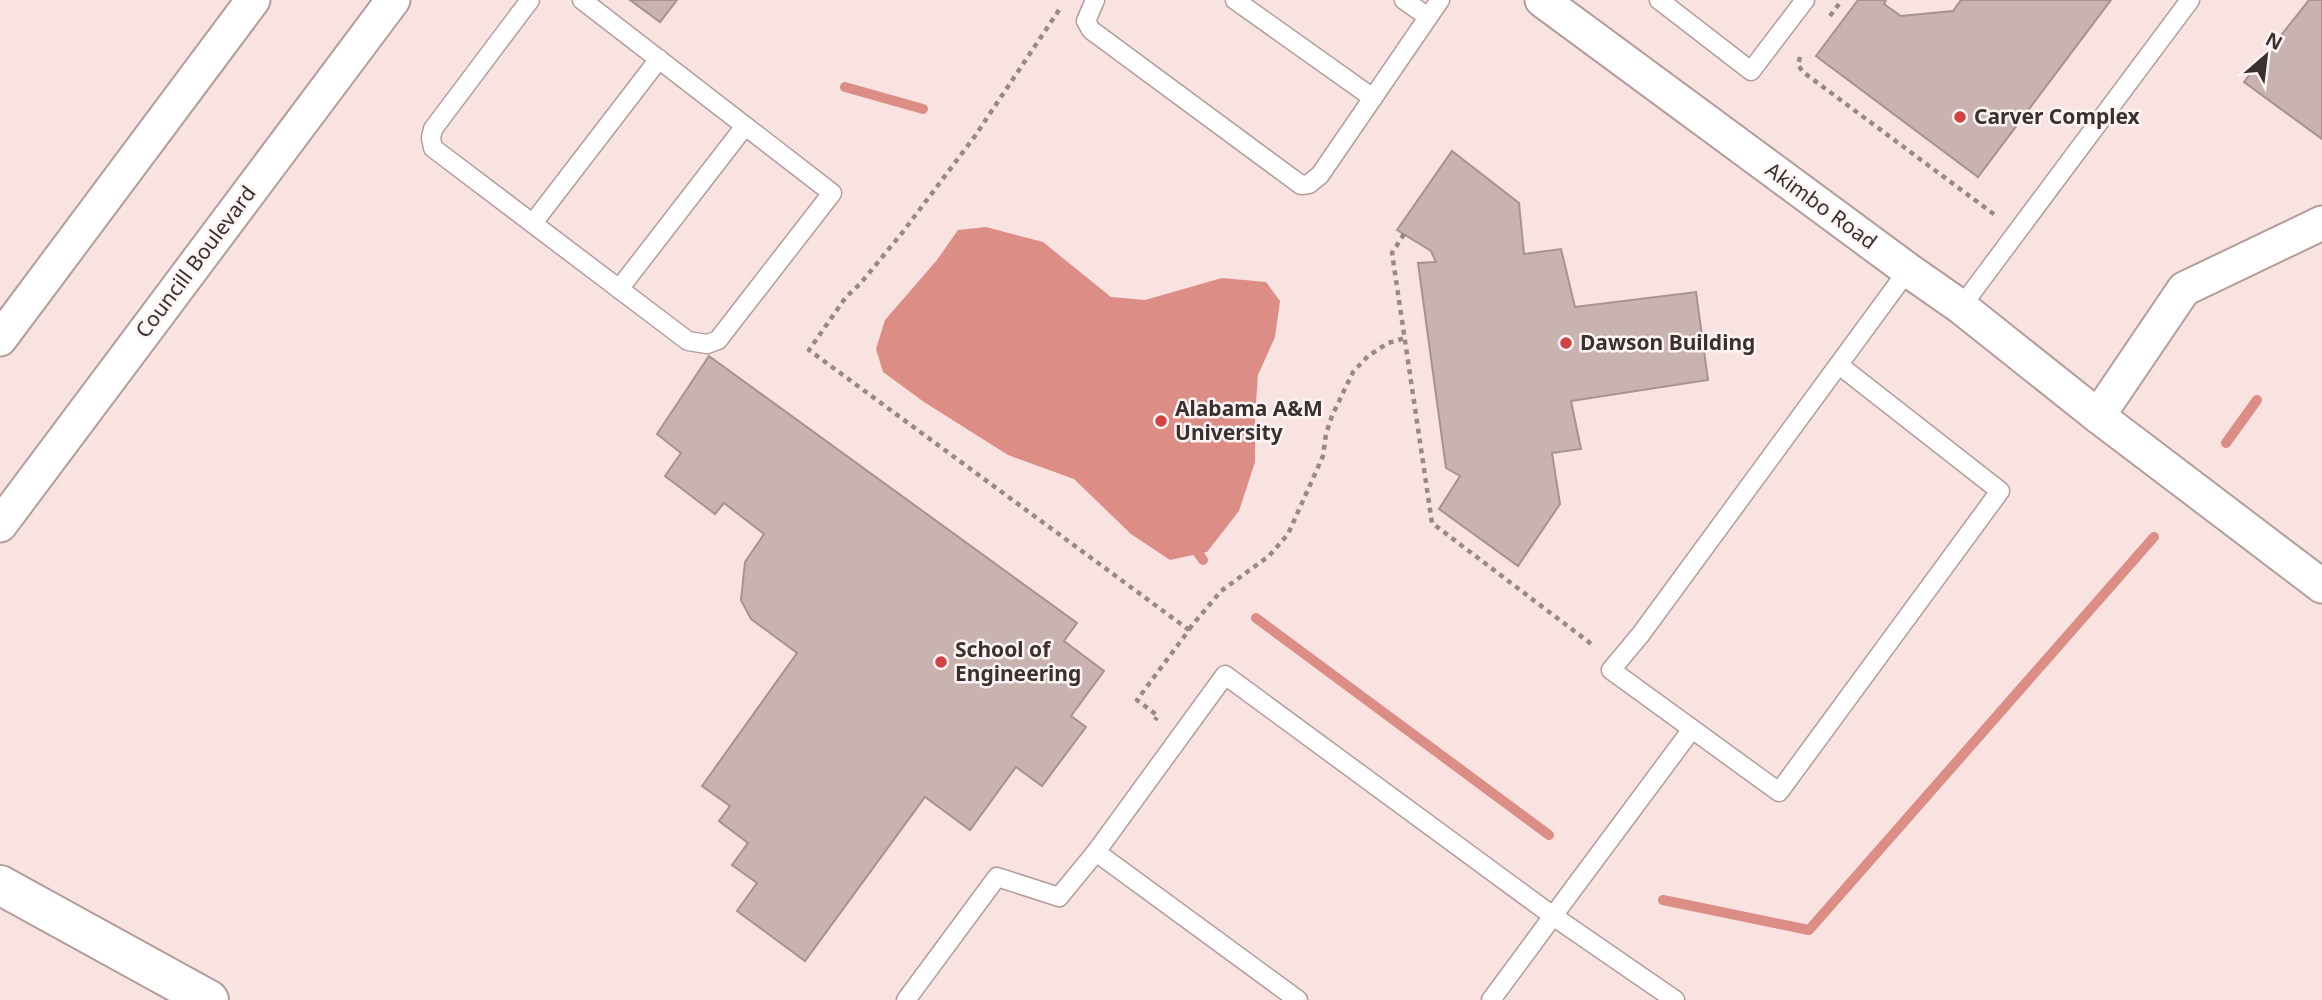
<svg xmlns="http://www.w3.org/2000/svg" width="2322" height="1000" viewBox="0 0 2322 1000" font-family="'Noto Sans',sans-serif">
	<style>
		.water { fill: #db8d86 }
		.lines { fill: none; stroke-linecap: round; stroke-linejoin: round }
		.stream { stroke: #db8d86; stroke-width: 10 }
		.building { fill: #c8b3b1; stroke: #a79290; stroke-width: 2 }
		.service-casing { stroke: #b29d9b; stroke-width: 21 }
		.minor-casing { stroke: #b29d9b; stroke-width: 37 }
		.tertiary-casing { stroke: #b29d9b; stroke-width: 42 }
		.path { stroke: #988987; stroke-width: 4.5; stroke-dasharray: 5 5; stroke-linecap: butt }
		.service { stroke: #fff; stroke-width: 18 }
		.minor { stroke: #fff; stroke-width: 33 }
		.tertiary { stroke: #fff; stroke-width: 38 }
		.poi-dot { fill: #d24342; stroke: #fdf4f3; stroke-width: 2.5 }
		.labels { text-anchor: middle; stroke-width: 5; stroke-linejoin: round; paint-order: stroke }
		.poi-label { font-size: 21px; font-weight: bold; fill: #39302f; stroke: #fdf4f3; text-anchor: start }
		.street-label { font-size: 21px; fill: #39302f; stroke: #fdf4f3 }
	</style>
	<rect width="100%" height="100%" fill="#f9e3e1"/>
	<polygon class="water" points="986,227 1043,242 1111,297 1145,300 1222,278 1266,282 1280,301 1275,337 1258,375 1255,417 1255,462 1239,511 1207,552 1170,560 1131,534 1074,479 1008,455 924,402 883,372 876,349 885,320 937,260 958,230"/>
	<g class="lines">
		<g class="stream">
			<polyline points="845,87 923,109"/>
			<polyline points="2226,443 2257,400"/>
			<polyline points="1196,550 1203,560"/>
			<polyline points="1256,618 1549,835"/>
			<polyline points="1663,900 1809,930 2154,537"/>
		</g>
	</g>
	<g class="building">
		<polygon points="630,0 677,0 660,22"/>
		<polygon points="1858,0 1886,0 1884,4 1901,16 1953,11 1961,0 2111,0 1978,177 1816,56"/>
		<polygon points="2309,0 2322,0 2322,139 2244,82"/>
		<polygon points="1452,151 1519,203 1524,254 1561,249 1575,307 1696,292 1708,380 1571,401 1581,449 1552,453 1560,504 1518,566 1439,509 1460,476 1446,468 1418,263 1436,262 1431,251 1397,230"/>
		<polygon points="709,356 1077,623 1064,641 1104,671 1071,716 1086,727 1042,786 1016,767 970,830 925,797 805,961 737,911 757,883 732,865 748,843 719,821 730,806 702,786 797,653 751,619 741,600 745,562 764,534 724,503 715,514 665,476 681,453 657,434"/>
	</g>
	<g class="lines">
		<g class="service-casing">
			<g id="service">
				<polyline points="530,0 433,129 431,138 433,148 688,341 707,344 718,340 832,193 582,0"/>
				<polyline points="1095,0 1086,21 1091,30 1301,185 1309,184 1320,175 1440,0"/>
				<polyline points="1235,0 1373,98"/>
				<polyline points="1404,0 1428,17"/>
				<polyline points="1659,0 1751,71 1805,0"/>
				<polyline points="533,223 659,59"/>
				<polyline points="619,289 745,126"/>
				<polyline points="1961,307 2190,0"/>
				<polyline points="1839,365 2000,491 1779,792 1611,670 1641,634 1908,270"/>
				<polyline points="906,1000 997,877 1059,897 1096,852"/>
				<polyline points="1298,1000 1096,852 1225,675 1553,916 1491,1000"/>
				<polyline points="1675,1000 1553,916 1692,729"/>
			</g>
		</g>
		<g class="minor-casing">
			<g id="minor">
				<polyline points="1542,0 1908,270 1961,307 2098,416 2322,586"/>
				<polyline points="0,339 253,0"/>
				<polyline points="2098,416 2184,289 2322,223"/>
				<polyline points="0,525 393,0"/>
			</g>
		</g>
		<g class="tertiary-casing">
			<polyline id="tertiary" points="0,885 209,1000"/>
		</g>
		<g class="path">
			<polyline points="1059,10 975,136 902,233 860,284 846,297 809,350 1189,630 1137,700 1158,716 1155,720"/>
			<polyline points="1830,16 1842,0"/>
			<polyline points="1800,57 1798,65 1803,72 1995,215"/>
			<polyline points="1404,234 1392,253 1432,523 1594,646"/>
			<polyline points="1189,629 1221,591 1269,556 1288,534 1323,456 1326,434 1332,416 1353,372 1368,356 1388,343 1405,338"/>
		</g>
		<use href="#service" class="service"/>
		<use href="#minor" class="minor"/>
		<use href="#tertiary" class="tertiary"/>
	</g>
	<g class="poi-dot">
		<circle cx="1960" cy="117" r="7"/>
		<circle cx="1566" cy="343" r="7"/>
		<circle cx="1161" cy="421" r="7"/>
		<circle cx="941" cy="662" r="7"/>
	</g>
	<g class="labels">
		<g class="poi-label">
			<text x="1974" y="124">Carver Complex</text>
			<text x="1580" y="350">Dawson Building</text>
			<text x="1175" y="416">Alabama A&amp;M<tspan x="1175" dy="24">University</tspan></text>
			<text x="955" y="657">School of<tspan x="955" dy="24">Engineering</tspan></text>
		</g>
		<g class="street-label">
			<text transform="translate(1821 206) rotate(36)" y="7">Akimbo Road</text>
			<text transform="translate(196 262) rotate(-53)" y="7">Councill Boulevard</text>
		</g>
	</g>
	<g transform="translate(2266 56) rotate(28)" stroke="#fdf4f3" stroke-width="5" paint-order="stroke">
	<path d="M0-5L12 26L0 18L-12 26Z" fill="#39302f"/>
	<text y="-10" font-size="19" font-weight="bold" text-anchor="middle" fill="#39302f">N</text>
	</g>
</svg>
